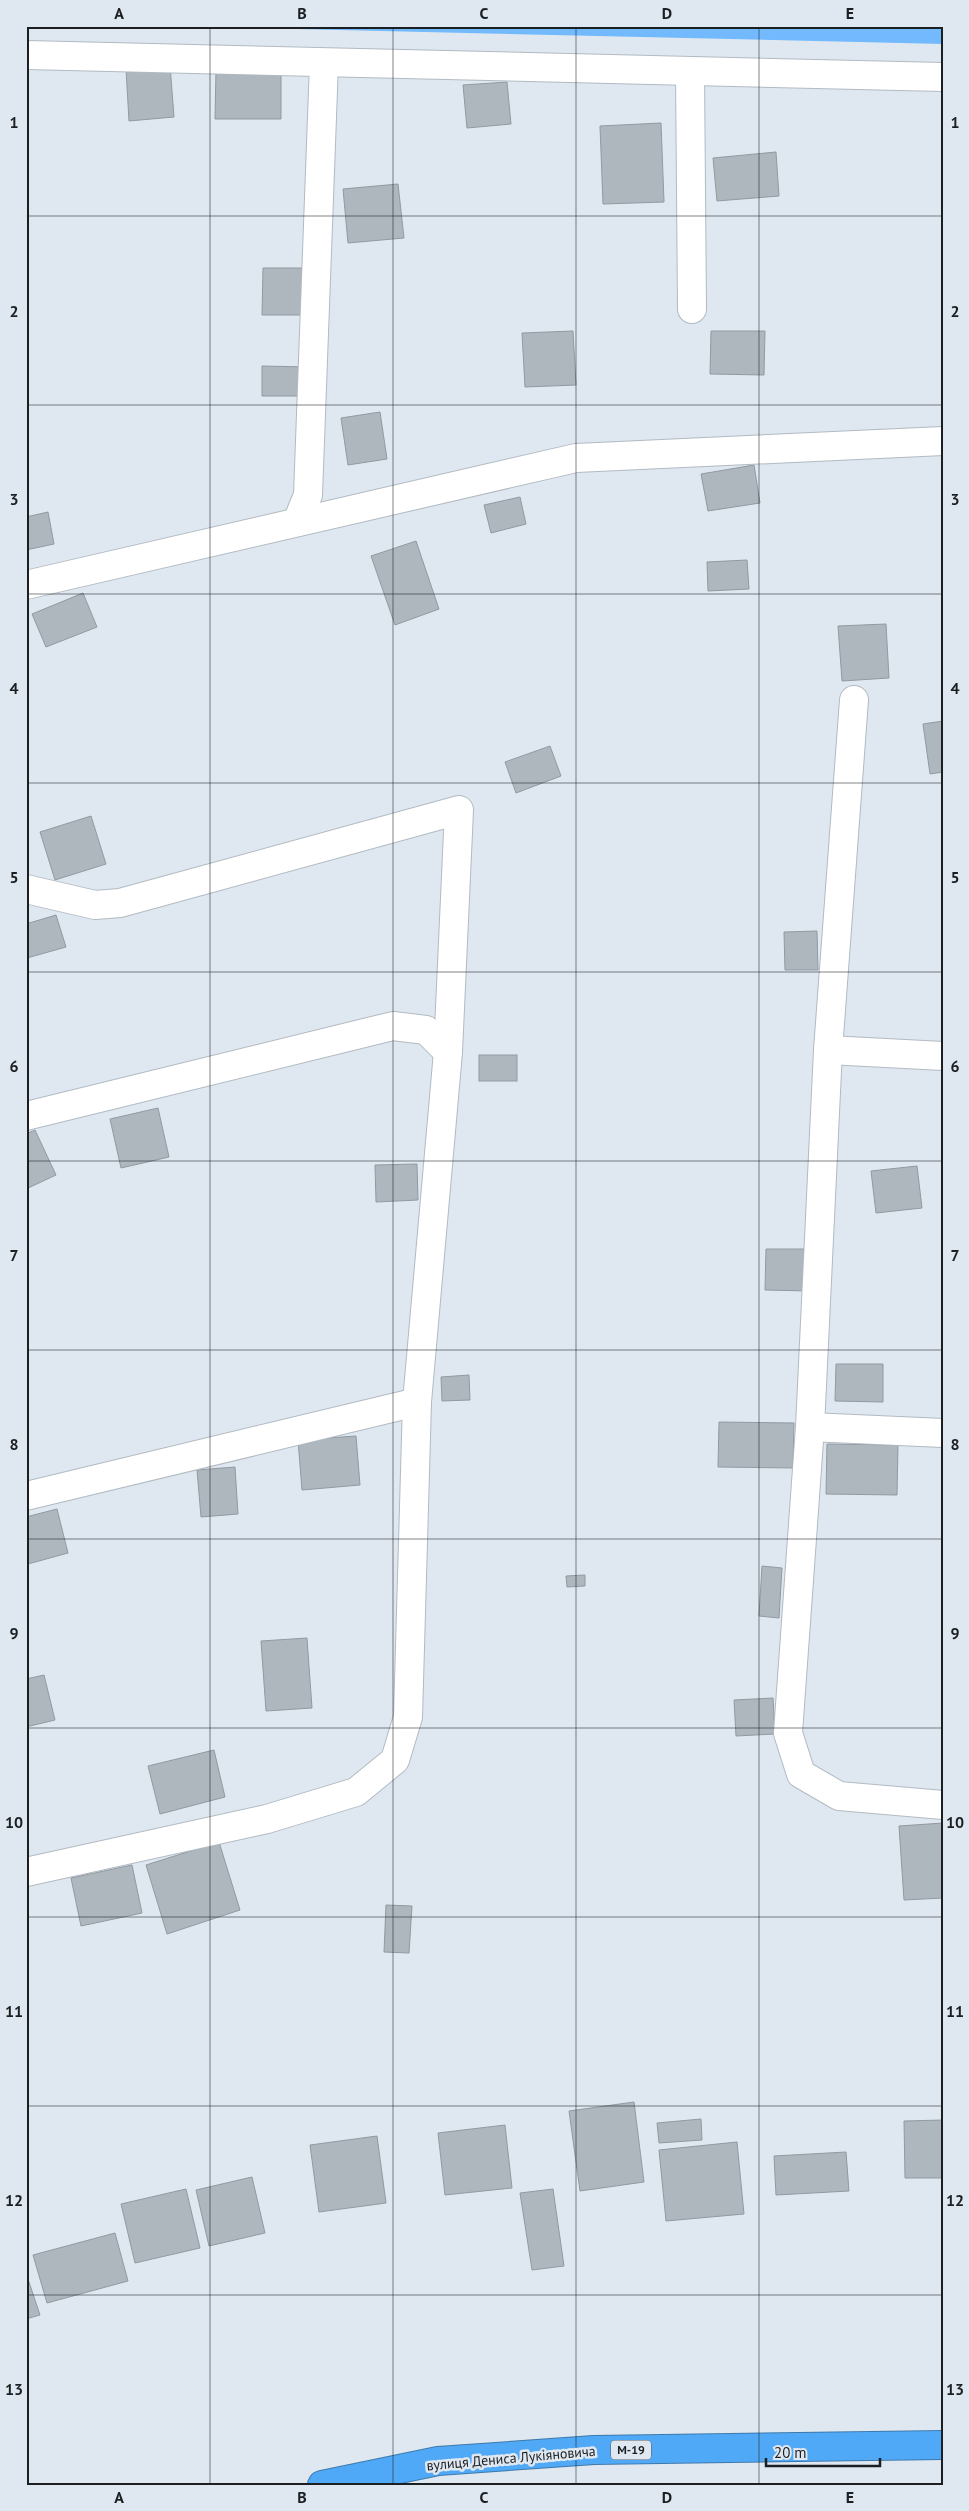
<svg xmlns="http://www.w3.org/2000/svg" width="969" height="2511" viewBox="0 0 969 2511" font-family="'PT Sans',sans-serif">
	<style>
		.forest { fill: #72bafd }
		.building { fill: #aeb6be; stroke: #9199a1 }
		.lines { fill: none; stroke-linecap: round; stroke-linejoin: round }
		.minor-casing { stroke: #b2bac2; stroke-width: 30 }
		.highway-casing { stroke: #3e79ac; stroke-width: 30 }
		.minor { stroke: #fff; stroke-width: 28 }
		.highway { stroke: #50a9f6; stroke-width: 28 }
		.grid { fill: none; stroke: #1c1f22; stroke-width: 1; stroke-opacity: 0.55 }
		.labels { text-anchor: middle; stroke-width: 5; stroke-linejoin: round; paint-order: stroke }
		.shield { fill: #dfe8f0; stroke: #565b60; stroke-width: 1 }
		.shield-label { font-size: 12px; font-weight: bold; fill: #1c1f22 }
		.street-label { font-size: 14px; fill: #1c1f22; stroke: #dfe8f0 }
		.neatline { fill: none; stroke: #1c1f22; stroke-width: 2 }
		.grid-label { font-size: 16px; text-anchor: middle; font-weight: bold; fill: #1c1f22 }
	</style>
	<rect width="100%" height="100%" fill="#dfe8f0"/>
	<polygon class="forest" points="162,26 943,26 943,44"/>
	<g class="building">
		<polygon points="170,65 174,117 129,121 126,69"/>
		<polygon points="216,70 281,70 281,119 215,119"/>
		<polygon points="507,82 511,124 467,128 463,85"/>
		<polygon points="661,123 664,202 603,204 600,126"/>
		<polygon points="776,152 779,196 717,201 713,158"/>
		<polygon points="398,184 404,238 348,243 343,189"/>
		<polygon points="263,268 304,268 303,315 262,315"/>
		<polygon points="573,331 576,385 525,387 522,333"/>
		<polygon points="711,331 765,331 764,375 710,374"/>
		<polygon points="262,366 309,367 309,396 262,396"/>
		<polygon points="380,412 387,459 348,465 341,418"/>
		<polygon points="754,465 760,503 708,511 701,474"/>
		<polygon points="520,497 526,524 491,533 484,505"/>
		<polygon points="48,512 54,544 26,550 26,517"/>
		<polygon points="416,541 439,609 395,625 371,556"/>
		<polygon points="747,560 749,589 708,591 707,562"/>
		<polygon points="83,593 97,627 46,647 32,614"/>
		<polygon points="886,624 889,678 842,681 838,626"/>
		<polygon points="943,721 943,772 930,774 923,724"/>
		<polygon points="550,746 561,776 516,793 505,762"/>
		<polygon points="91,816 106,864 55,880 40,832"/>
		<polygon points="56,915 66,947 27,958 26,924"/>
		<polygon points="817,931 818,970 785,970 784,932"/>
		<rect x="479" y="1055" width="38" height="26"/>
		<polygon points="158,1108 169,1157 121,1168 110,1119"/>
		<polygon points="35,1130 56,1175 26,1189 26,1134"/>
		<polygon points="417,1164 418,1200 376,1202 375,1165"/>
		<polygon points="917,1166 922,1208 876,1213 871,1171"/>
		<polygon points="766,1249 810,1249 809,1291 765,1290"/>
		<polygon points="836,1364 883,1364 883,1402 835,1401"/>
		<polygon points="469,1375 470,1400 442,1401 441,1377"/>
		<polygon points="719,1422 794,1423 793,1468 718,1467"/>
		<polygon points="356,1436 360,1485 302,1490 298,1440"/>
		<polygon points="827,1444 898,1445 897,1495 826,1494"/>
		<polygon points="235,1467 238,1514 201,1517 197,1470"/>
		<polygon points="57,1509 68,1553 28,1564 26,1555 26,1517"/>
		<polygon points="762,1566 782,1568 779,1618 759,1616"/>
		<polygon points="585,1575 585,1586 567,1587 566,1576"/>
		<polygon points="307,1638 312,1708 266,1711 261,1641"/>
		<polygon points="44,1675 55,1720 26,1727 26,1679"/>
		<polygon points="773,1698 775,1734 736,1736 734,1700"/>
		<polygon points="214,1750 225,1797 160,1814 148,1766"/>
		<polygon points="943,1823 943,1898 904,1900 899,1826"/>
		<polygon points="219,1842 240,1910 167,1934 146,1865"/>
		<polygon points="132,1865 142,1913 81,1926 71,1878"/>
		<polygon points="386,1905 412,1906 409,1953 384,1952"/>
		<polygon points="634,2102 644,2182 580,2191 569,2111"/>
		<polygon points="701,2119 702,2140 659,2143 657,2123"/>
		<polygon points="943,2120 943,2178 905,2178 904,2121"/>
		<polygon points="505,2125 512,2188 445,2195 438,2133"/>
		<polygon points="377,2136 386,2203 319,2212 310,2145"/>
		<polygon points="737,2142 744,2214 666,2221 659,2150"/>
		<polygon points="846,2152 849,2191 776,2195 774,2156"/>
		<polygon points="252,2177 265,2233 209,2246 196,2190"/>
		<polygon points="186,2189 200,2248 135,2263 121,2204"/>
		<polygon points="553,2189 564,2266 532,2270 520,2193"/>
		<polygon points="115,2233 128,2281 47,2303 33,2255"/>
		<polygon points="26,2273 40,2315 26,2319"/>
	</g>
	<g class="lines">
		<g class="minor-casing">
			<g id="minor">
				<polyline points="26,55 943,77"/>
				<polyline points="690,71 692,309"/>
				<polyline points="297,522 308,495 324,63"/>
				<polyline points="26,585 576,458 943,441"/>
				<polyline points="854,700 828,1050 810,1427 788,1733 801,1774 839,1796 943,1805"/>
				<polyline points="26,889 95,905 120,903 459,810 448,1052 417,1402 408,1717 395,1760 356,1792 267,1819 26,1872"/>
				<polyline points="828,1050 943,1056"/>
				<polyline points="26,1116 393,1026 426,1030 448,1052"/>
				<polyline points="810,1427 943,1433"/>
				<polyline points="26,1496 417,1402"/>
			</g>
		</g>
		<g class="highway-casing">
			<polyline id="highway" points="322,2485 438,2461 594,2450 943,2445"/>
		</g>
		<use href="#minor" class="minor"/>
		<use href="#highway" class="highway"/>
	</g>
	<path class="grid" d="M210,26V2485M393,26V2485M576,26V2485M759,26V2485M26,216H943M26,405H943M26,594H943M26,783H943M26,972H943M26,1161H943M26,1350H943M26,1539H943M26,1728H943M26,1917H943M26,2106H943M26,2295H943"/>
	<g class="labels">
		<rect class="shield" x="611" y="2440.5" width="40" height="19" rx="4"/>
		<g class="shield-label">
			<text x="631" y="2454">М-19</text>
		</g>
		<g class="street-label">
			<text transform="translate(511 2458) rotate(-5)" y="5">вулиця Дениса Лукіяновича</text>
		</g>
	</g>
	<rect width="969" height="2511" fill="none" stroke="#dfe8f0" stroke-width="55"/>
	<path d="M766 2458v8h114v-8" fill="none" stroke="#1c1f22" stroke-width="2.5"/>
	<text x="774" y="2458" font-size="15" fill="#1c1f22" stroke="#dfe8f0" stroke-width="4" paint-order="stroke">20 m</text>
	<rect x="28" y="28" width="914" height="2456" class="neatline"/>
	<g class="grid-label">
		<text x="119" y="19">A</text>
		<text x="302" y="19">B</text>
		<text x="484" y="19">C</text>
		<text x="667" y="19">D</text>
		<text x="850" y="19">E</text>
		<text x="14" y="128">1</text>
		<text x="955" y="128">1</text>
		<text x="14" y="317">2</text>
		<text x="955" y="317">2</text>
		<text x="14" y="505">3</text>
		<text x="955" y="505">3</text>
		<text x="14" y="694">4</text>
		<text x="955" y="694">4</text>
		<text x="14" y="883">5</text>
		<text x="955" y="883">5</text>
		<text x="14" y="1072">6</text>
		<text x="955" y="1072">6</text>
		<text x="14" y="1261">7</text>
		<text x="955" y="1261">7</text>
		<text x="14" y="1450">8</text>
		<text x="955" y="1450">8</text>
		<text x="14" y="1639">9</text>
		<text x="955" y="1639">9</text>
		<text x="14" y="1828">10</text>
		<text x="955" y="1828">10</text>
		<text x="14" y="2017">11</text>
		<text x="955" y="2017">11</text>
		<text x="14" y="2206">12</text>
		<text x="955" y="2206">12</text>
		<text x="14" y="2395">13</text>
		<text x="955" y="2395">13</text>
		<text x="119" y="2503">A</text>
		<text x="302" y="2503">B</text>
		<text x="484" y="2503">C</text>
		<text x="667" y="2503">D</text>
		<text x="850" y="2503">E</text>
	</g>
</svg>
